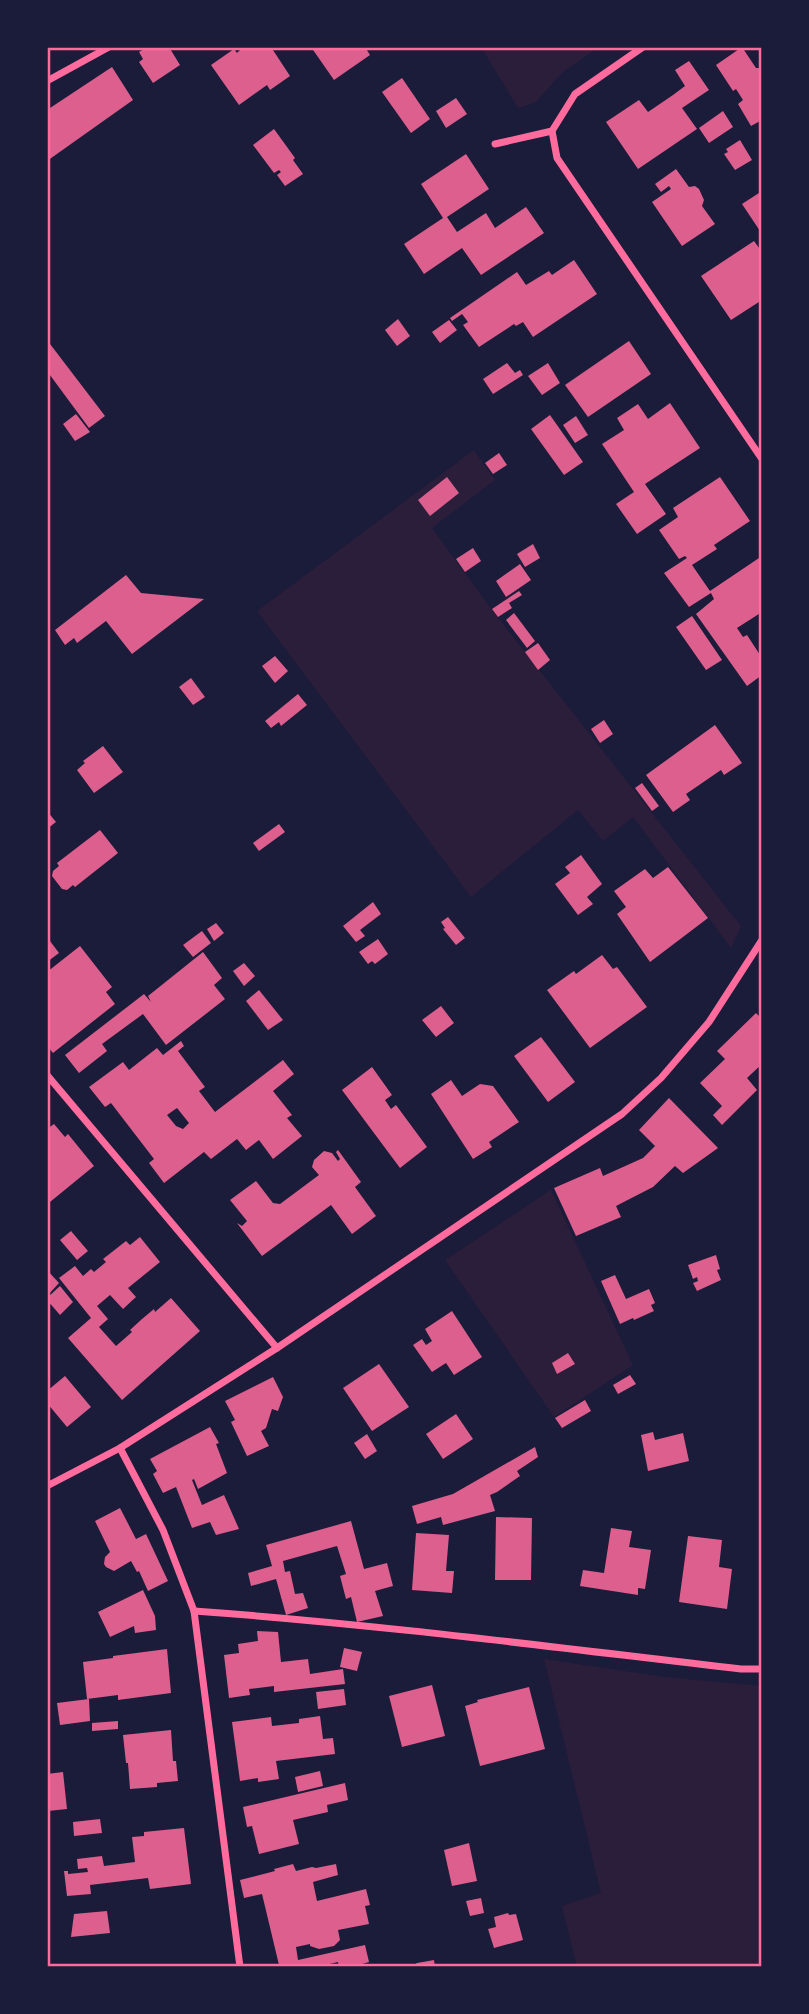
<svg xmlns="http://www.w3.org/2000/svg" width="809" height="2014" viewBox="0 0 809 2014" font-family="'Public Sans',sans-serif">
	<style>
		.green { fill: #2a1e3b }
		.building { fill: #dd5f8e; fill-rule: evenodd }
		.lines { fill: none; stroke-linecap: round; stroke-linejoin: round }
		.minor { stroke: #ff6b9d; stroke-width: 7 }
		.neatline { fill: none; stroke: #ff6b9d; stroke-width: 2.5 }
	</style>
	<rect width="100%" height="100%" fill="#1b1b3a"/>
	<g class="green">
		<polygon points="481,47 599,47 562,73 535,103 518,108"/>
		<polygon points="474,450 495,480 432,528 492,610 741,926 731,948 633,817 603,841 578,810 471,897 257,611"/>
		<polygon points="551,1190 633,1365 554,1417 445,1260"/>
		<polygon points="544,1659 665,1677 762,1686 762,1967 577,1967 562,1906 601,1893"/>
	</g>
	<g class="building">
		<polygon points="147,47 169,47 180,65 153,83 139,62 143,59 139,52"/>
		<polygon points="243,47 271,47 290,76 270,90 267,85 239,105 211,65 234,49 237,53"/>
		<polygon points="311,47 365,47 370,55 334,80"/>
		<polygon points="742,47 756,68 762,68 762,120 751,126 738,104 743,100 736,89 733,91 716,65"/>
		<polygon points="689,61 709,90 682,108 697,129 638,169 606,122 639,100 648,112 673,95 685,86 675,70"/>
		<polygon points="112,67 133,100 47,161 47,110"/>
		<polygon points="402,78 430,119 411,133 382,92"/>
		<polygon points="456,98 467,114 446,128 436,111"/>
		<polygon points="723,111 733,127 709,143 699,128"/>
		<polygon points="274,129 295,158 293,160 303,174 285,186 277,175 281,172 279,170 274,173 253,145"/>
		<polygon points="740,140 752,160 735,170 724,154 728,152 726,149"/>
		<polygon points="466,154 489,189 447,217 457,232 486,213 495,228 526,207 544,233 481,275 462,248 424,274 404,244 443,218 421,184"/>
		<polygon points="676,169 689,187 695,186 699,189 704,200 702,206 715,224 682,246 652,202 671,189 669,186 661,192 655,184"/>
		<polygon points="762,191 762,234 742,204"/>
		<polygon points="754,241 762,252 762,300 731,320 701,276"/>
		<polygon points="574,260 597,294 533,337 523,322 516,326 514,324 479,347 463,325 468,322 462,314 452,321 450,318 517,272 526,285 549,271 552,275"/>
		<polygon points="398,319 410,336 397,346 385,330"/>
		<polygon points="449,320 457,330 440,343 432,332"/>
		<polygon points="47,340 105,416 89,428 47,371"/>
		<polygon points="629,341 651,374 588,417 565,385"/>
		<polygon points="507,363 515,373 520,370 523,375 493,394 483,379"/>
		<polygon points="548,363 560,383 542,395 528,376"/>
		<polygon points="670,403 700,448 645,484 666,514 637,534 616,504 634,492 602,444 624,430 617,418 638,404 648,419"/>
		<polygon points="76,414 90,432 75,441 63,424"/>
		<polygon points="550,415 583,462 564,475 531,429"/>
		<polygon points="576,416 588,435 575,443 563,425"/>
		<polygon points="499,453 507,465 493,474 485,463"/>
		<polygon points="447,477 459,493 430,516 418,500"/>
		<polygon points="720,477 750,521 714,545 717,549 692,565 710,591 762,556 762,612 737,628 743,637 747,635 762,658 762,675 747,686 696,614 714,599 711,593 689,607 664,573 687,558 685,556 679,559 659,530 678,517 673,508"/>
		<polygon points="533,544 540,558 525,567 517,554"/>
		<polygon points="473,548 481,561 465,572 456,559"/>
		<polygon points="520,564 531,580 506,597 496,581"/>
		<polygon points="126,575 141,593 204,599 132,654 106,621 77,643 74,638 65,645 55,630"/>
		<polygon points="519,591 522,595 509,603 512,608 498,617 492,609"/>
		<polygon points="514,613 535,641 527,648 506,620"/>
		<polygon points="692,616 722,660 706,670 676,627"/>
		<polygon points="538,643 550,660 538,670 525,652"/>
		<polygon points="275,656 288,671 275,683 262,666"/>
		<polygon points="191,678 205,697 193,705 179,687"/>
		<polygon points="298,694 307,705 281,726 279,722 271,728 265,721"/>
		<polygon points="604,720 613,734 600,743 591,729"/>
		<polygon points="715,725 742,763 724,775 721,770 686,794 690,800 673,812 646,775"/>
		<polygon points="103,746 123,772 94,793 77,770 85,763 83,761"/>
		<polygon points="642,783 659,806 652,811 635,788"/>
		<polygon points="47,811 56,822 47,829"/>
		<polygon points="279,824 285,832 259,851 253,843"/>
		<polygon points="100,830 118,853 75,887 73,885 67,890 62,889 52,876 53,871 59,866 57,863"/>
		<polygon points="581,855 602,884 587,897 593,904 578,915 555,884 570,873 565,867"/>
		<polygon points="668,867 708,918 650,962 617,914 626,907 614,891 645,869 653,878"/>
		<polygon points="373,902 381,914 360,930 365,936 356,942 343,926"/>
		<polygon points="448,917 465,938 456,945 443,929 445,928 441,922"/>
		<polygon points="216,923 224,933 214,941 207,929"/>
		<polygon points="202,931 211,943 193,957 183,945"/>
		<polygon points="47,937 59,953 47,962"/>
		<polygon points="378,939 388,954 375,964 372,961 368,964 359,952"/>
		<polygon points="80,946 112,987 106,992 115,1004 53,1053 47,1046 47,972"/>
		<polygon points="203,952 222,978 214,985 225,999 166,1045 143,1014 102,1044 107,1051 79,1073 65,1055 144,994 151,1002 148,996"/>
		<polygon points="602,955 613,969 617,967 647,1007 590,1048 547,990 574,971 576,974"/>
		<polygon points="244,963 255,976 244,986 233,971"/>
		<polygon points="259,990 283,1020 268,1030 246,1001"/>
		<polygon points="441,1006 454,1023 436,1037 422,1020"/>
		<polygon points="756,1013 762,1019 762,1064 747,1078 757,1090 722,1125 713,1115 722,1106 700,1083 725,1059 717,1051"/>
		<polygon points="541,1037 575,1082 548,1102 514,1056"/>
		<path d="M181,1041L184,1046L178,1051L205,1087L199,1091L215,1112L283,1060L294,1074L273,1091L292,1115L287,1118L302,1136L273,1159L259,1140L246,1150L237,1139L211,1159L204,1152L164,1183L149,1163L154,1159L111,1103L105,1107L89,1087L123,1062L129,1070L157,1048L163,1055ZM177,1108L189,1123L183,1129L176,1126L167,1115Z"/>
		<polygon points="372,1067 392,1095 385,1100 391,1109 396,1105 427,1147 400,1168 342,1090"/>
		<polygon points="451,1080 462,1096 480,1084 493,1086 519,1122 489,1142 492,1147 473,1159 431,1094"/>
		<polygon points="669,1098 718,1148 683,1173 675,1166 653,1187 616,1206 621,1217 576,1236 554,1188 600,1168 603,1176 643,1158 655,1146 639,1130"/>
		<polygon points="54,1124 65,1137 68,1134 94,1166 50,1202 47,1199 47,1129"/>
		<polygon points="338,1150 361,1182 355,1187 376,1216 352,1234 331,1205 262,1256 237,1223 242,1226 247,1221 230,1200 256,1181 273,1203 280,1204 319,1175 312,1167 314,1160 324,1151 332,1153 338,1161 340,1159 336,1152"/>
		<polygon points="71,1231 88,1251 77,1260 60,1240"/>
		<polygon points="140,1237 160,1262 128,1288 136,1297 123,1309 110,1295 97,1306 108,1319 99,1327 116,1346 132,1332 130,1330 142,1319 154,1309 155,1312 171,1298 200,1331 122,1400 68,1338 91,1318 59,1278 75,1266 83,1276 91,1269 94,1272 106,1262 103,1259 126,1241 130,1245"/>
		<polygon points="716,1255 720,1269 717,1270 721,1280 697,1291 693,1283 698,1281 697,1277 693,1279 688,1265"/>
		<polygon points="47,1270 59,1283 49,1294 47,1293"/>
		<polygon points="615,1275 626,1299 649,1289 655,1303 651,1305 654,1311 634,1320 633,1318 620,1324 601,1281"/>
		<polygon points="60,1286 73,1302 60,1315 47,1300 47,1298"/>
		<polygon points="452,1311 482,1357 454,1375 446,1363 432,1372 413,1345 422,1339 426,1345 432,1341 425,1329"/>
		<polygon points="568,1353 575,1364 557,1374 552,1363"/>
		<polygon points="379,1364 409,1407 372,1431 343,1388"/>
		<polygon points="630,1375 636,1384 618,1394 613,1385"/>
		<polygon points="65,1376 91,1407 67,1427 47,1403 47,1391"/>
		<polygon points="273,1377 283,1397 278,1411 272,1409 266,1428 261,1431 269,1446 247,1456 231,1422 235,1420 225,1401"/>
		<polygon points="585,1400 591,1411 562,1428 555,1418"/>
		<polygon points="456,1414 473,1439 443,1459 426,1434"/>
		<polygon points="210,1427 219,1443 216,1444 227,1473 198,1489 194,1479 192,1480 202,1505 224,1495 239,1529 216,1535 210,1522 192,1528 176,1487 163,1493 153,1474 157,1471 150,1459"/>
		<polygon points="653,1432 655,1440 683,1433 689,1461 648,1471 641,1435"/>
		<polygon points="367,1434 377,1451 365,1459 354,1443"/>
		<polygon points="535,1447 538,1457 517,1471 520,1476 497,1492 490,1495 495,1511 443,1525 441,1517 417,1524 412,1506 453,1494"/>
		<polygon points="120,1508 136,1539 146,1534 168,1581 148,1591 139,1571 137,1572 131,1561 114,1571 106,1567 104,1564 105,1557 110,1552 95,1521"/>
		<polygon points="496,1517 532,1518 531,1580 495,1580"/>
		<polygon points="351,1521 364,1569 387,1563 393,1586 375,1591 383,1616 357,1622 351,1597 346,1599 340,1576 346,1574 337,1546 283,1561 285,1572 290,1571 295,1594 303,1593 308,1608 286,1615 276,1579 251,1586 248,1573 272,1566 266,1545"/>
		<polygon points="611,1528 632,1531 629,1547 651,1550 645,1589 638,1588 638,1595 580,1586 583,1570 604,1573"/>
		<polygon points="416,1533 449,1535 446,1571 454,1571 452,1593 412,1590"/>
		<polygon points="688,1536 722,1540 719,1567 732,1569 727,1609 679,1602"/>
		<polygon points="143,1590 155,1616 156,1630 135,1633 134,1626 110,1637 98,1612"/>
		<polygon points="257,1631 278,1632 281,1662 308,1659 310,1674 343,1669 345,1684 274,1692 274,1686 249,1689 250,1695 229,1698 224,1655 239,1653 238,1644 258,1641"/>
		<polygon points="344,1648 362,1652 357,1671 340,1667"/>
		<polygon points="167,1649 171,1693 118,1700 118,1695 87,1699 83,1662 113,1658 113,1656"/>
		<polygon points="432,1685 445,1736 402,1747 389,1696"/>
		<polygon points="529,1687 545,1749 480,1766 465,1706 478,1702 477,1700"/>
		<polygon points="344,1689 346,1705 318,1709 316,1692"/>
		<polygon points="89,1699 90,1721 60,1725 57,1703"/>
		<polygon points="320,1716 323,1739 333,1738 335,1754 276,1761 279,1779 258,1782 258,1778 240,1781 232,1722 271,1717 272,1726 299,1723 299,1719"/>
		<polygon points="118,1721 118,1729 92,1731 92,1723"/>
		<polygon points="171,1730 173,1761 176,1761 178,1781 157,1783 157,1787 130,1789 128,1763 126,1763 123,1735"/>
		<polygon points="320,1771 323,1786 298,1792 295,1777"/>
		<polygon points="63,1772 67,1809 48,1811 47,1774"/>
		<polygon points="345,1783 348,1800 327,1805 328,1812 293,1820 299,1844 259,1854 252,1826 247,1827 243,1807"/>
		<polygon points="100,1819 102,1833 74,1836 73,1822"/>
		<polygon points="184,1828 191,1884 150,1889 148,1878 90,1885 91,1894 67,1896 64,1871 68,1871 68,1874 88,1872 87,1868 78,1869 77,1859 102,1856 104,1866 135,1862 132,1837 144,1836 144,1832"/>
		<polygon points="469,1843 477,1881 452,1886 444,1850"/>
		<polygon points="293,1864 296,1871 312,1867 316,1868 336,1864 338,1875 313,1882 317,1901 366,1889 370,1905 365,1906 369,1924 338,1930 340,1940 334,1946 319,1949 310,1946 310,1944 296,1947 298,1960 365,1945 369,1962 362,1964 363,1967 339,1967 338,1962 325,1965 326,1967 274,1967 279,1965 262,1894 244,1898 240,1880 275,1871 274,1869"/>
		<polygon points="481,1898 484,1913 470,1916 466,1901"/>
		<polygon points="107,1911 110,1933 71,1937 74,1914"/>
		<polygon points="508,1913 509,1915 516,1914 523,1940 494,1948 488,1929 496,1927 494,1917"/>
		<polygon points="434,1960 435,1967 411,1967 417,1963"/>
	</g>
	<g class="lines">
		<g class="minor">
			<polyline points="643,47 575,94 552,131 557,158 762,459"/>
			<polyline points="47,81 109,47"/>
			<polyline points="495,144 552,131"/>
			<polyline points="47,1075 277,1348"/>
			<polyline points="120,1448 163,1530 194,1611 240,1967"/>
			<polyline points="47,1486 120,1448 277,1348 622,1114 661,1078 709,1022 762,940"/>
			<path d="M194,1611C377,1624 559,1648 741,1669H762"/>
		</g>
	</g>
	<rect width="809" height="2014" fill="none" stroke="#1b1b3a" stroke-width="98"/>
	<rect x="49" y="49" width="711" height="1916" class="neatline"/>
</svg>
